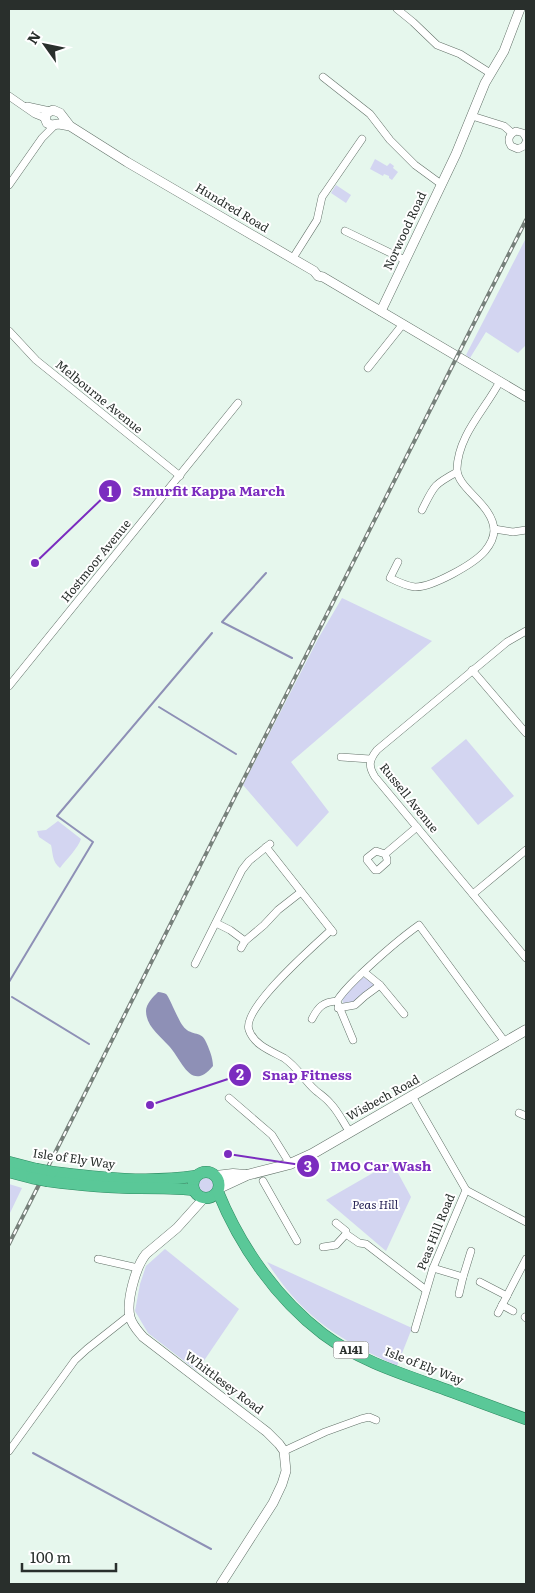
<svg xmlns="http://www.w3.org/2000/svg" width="535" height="1593" viewBox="0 0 535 1593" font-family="Literata,serif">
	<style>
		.green { fill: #d3d5f1 }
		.water { fill: #8e90b6 }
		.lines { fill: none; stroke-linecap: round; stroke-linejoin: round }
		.stream { stroke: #8e90b6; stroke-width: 2 }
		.minor-casing { stroke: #627168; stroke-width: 8 }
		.tertiary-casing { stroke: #627168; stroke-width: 10 }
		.secondary-casing { stroke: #627168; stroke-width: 11 }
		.trunk-casing { stroke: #2e8a61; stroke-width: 12 }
		.minor { stroke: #fff; stroke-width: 7 }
		.tertiary { stroke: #fff; stroke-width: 9 }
		.secondary { stroke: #fff; stroke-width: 10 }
		.trunk { stroke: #5ac898; stroke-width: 11 }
		.rail-casing { stroke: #77817b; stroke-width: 4 }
		.rail { stroke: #fff; stroke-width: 2; stroke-dasharray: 5.5; stroke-linecap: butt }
		.trunk-bridge-casing { stroke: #2e8a61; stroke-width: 12; stroke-linecap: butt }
		.trunk-bridge { stroke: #5ac898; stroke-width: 11 }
		.labels { text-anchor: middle; stroke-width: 4; stroke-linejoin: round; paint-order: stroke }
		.shield { fill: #fff; stroke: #696d6b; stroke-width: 1 }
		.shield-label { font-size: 11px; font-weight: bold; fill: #292f2c }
		.street-label { font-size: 12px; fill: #292f2c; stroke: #fff }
		.park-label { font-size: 12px; font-style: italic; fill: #282557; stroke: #fff }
		.leader { fill: none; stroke: #7b2cbf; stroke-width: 2 }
		.callout-dot { fill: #7b2cbf; stroke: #fff; stroke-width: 2 }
		.mark-label { font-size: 15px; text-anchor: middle; font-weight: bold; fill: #fff }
		.callout-label { font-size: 14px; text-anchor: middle; font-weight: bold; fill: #7b2cbf; stroke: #fff; stroke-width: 4; stroke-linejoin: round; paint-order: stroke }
	</style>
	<rect width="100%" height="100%" fill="#e6f7ed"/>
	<g class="green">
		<polygon points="375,159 387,166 390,163 394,166 393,168 398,172 392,180 389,178 389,176 384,174 383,176 370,169"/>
		<polygon points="336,185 351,195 346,203 331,193"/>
		<polygon points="526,238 526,345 518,353 486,332 470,358 466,355"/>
		<polygon points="342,598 432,641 291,762 329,812 297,847 243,785 319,637"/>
		<polygon points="466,739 514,796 478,825 431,768"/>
		<path d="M58,821L81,839C78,848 66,860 60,868C52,862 53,853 51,845L39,837L37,831L46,830Z"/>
		<polygon points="364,977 375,985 354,1002 343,1003 342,998 361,978"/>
		<polygon points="392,1162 411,1197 386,1251 326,1200"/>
		<circle cx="206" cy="1186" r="8"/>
		<polygon points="9,1184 22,1188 9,1215"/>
		<polygon points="165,1249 239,1309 197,1371 148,1333 135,1311 140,1284 146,1266"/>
		<path d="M267,1262L412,1328L397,1366C338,1339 303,1318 267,1262Z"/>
	</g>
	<path class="water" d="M158,992C161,992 164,993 166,994C169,996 178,1020 183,1026C190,1036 201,1031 205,1040C209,1048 213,1058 213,1066C191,1093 182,1060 169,1046C160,1036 146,1026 146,1011C146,1004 153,997 158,992Z"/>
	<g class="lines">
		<g class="stream">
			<polyline points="266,573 222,622 292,658"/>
			<polyline points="159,707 236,754"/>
			<polyline points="9,982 93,842 57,816 212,633"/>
			<polyline points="12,997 89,1044"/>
			<polyline points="33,1453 211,1549"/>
		</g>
		<g class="minor-casing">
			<g id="minor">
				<polyline points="397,9 413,22 437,45 460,54 490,73"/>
				<polyline points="323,77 370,114 390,140 415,165 441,184"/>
				<polyline points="9,96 35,114 45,118"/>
				<polyline points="27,106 50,111"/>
				<polyline points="472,116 504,126 512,133"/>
				<path d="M526,138L523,133L516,131C509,134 507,140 511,146L518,149L524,146L526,142"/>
				<polyline points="9,185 42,138 54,126"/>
				<polyline points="345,231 405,260"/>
				<polyline points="293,258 317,220 322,197 362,139"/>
				<polyline points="9,331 36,360 180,476"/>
				<polyline points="368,368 403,324"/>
				<path d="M422,510C434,486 433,485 457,472"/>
				<polyline points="494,529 513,532 526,530"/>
				<path d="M398,562L390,578C398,582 406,586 415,587C433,587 474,564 485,551C490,545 494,537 494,530C493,504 457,489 457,469C458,435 485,410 500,381"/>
				<path d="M526,631L507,642L377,750C369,760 368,766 375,777L526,958"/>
				<polyline points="472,670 526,733"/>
				<polyline points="9,686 238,403"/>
				<polyline points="341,757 370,759"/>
				<polyline points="266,847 333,932"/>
				<polyline points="385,854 387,859 387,862 378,870 375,870 367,860 367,858 376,851 385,854 417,827"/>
				<polyline points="473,894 526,850"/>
				<polyline points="216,923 230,930 245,941"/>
				<path d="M331,930C315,945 241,1009 249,1030C254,1045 271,1051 284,1058C296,1066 303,1078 313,1088C318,1093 325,1097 330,1103C338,1111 343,1122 349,1131"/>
				<polyline points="241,948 245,941 264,925 278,910 301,892"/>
				<polyline points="195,964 242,870 249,861 270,844"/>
				<polyline points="364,972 380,985 404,1014"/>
				<polyline points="338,1004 353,1040"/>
				<polyline points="338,1008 355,1005 365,996 380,985"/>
				<path d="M312,1019C318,1007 323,1002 337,1001C343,991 352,983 361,974C380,956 398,940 419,925L505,1042"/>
				<polyline points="412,1096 466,1190 433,1268 415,1329"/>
				<polyline points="229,1098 272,1135 290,1164"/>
				<polyline points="519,1113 526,1116"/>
				<polyline points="263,1181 297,1241"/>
				<polyline points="466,1190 526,1222"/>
				<polyline points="346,1234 359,1243 366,1244 426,1290"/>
				<polyline points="323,1247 336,1245 346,1234 346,1231 336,1223"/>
				<polyline points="98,1259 138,1268"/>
				<polyline points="433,1268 463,1277 471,1251"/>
				<polyline points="480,1282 507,1296"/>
				<polyline points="459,1294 463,1277"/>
				<polyline points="502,1305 513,1311"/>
				<polyline points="498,1313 526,1259"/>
				<polyline points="525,1317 526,1318"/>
				<polyline points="9,1451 75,1360 87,1349 130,1315"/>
				<polyline points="284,1451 325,1432 361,1419 369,1417 376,1420"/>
			</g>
		</g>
		<g class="tertiary-casing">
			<g id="tertiary">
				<polyline points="70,126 59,124 51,125 47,123 45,118 47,113 53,110 60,113 70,126 127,162 314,271 318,276 323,277 526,397"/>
				<polyline points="381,311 456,154 485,83 504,51 520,9"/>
				<path d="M204,1198L177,1228L146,1254C136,1266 126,1301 130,1317C132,1325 138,1331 143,1337L267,1432L279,1444L284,1451L286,1471L282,1484L273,1503L221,1584"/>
			</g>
		</g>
		<g class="secondary-casing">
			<g id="secondary">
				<polyline points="216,1176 233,1174 246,1175"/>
				<polyline points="219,1188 247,1175 290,1164 312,1154 526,1030"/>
			</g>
		</g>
		<g class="trunk-casing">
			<g id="trunk">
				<polyline points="9,1162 36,1169"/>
				<circle cx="206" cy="1185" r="13"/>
				<polyline points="9,1172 32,1178"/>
				<path d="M52,1172C100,1178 148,1183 196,1176"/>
				<path d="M48,1181C78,1185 109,1188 140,1188C158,1188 175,1188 194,1190"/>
				<path d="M218,1192C240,1246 276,1298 323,1334C355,1358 396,1372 433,1385C464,1396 495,1408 526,1419"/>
			</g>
		</g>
		<use href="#minor" class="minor"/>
		<use href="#tertiary" class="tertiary"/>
		<use href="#secondary" class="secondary"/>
		<use href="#trunk" class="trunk"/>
		<g class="rail-casing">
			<polyline id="rail" points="9,1244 526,220"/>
		</g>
		<use href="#rail" class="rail"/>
		<g class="trunk-bridge-casing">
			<g id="trunk-bridge">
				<polyline points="36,1169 52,1172"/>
				<polyline points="32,1178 48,1181"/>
			</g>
		</g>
		<use href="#trunk-bridge" class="trunk-bridge"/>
	</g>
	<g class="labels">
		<rect class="shield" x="333.5" y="1341.5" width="35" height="17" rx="4"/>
		<g class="shield-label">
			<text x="351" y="1354">A141</text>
		</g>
		<g class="street-label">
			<text transform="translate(232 208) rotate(31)" y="4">Hundred Road</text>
			<text transform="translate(405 231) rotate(-65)" y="4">Norwood Road</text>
			<text transform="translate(99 397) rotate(39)" y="4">Melbourne Avenue</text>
			<text transform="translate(96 561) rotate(-51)" y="4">Hostmoor Avenue</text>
			<text transform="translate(409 798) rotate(51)" y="4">Russell Avenue</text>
			<text transform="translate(383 1098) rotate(-29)" y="4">Wisbech Road</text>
			<text transform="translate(74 1159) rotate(8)" y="4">Isle of Ely Way</text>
			<text transform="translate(436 1232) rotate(-68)" y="4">Peas Hill Road</text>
			<text transform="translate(424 1366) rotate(21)" y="4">Isle of Ely Way</text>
			<text transform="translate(224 1383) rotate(37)" y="4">Whittlesey Road</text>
		</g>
		<g class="park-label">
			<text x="375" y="1209">Peas Hill</text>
		</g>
	</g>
	<path class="leader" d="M35 563L110 491M150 1105L240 1075M228 1154L308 1166"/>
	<g class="callout-dot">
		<circle cx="35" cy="563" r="5"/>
		<circle cx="150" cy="1105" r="5"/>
		<circle cx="228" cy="1154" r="5"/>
		<circle cx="110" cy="491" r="12"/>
		<circle cx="240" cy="1075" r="12"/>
		<circle cx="308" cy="1166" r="12"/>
	</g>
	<g class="mark-label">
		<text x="110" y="497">1</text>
		<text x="240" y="1080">2</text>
		<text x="308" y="1172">3</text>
	</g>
	<g class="callout-label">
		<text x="209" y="496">Smurfit Kappa March</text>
		<text x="307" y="1080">Snap Fitness</text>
		<text x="381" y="1171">IMO Car Wash</text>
	</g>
	<rect width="535" height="1593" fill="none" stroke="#292f2c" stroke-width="20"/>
	<g transform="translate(45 45) rotate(303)" stroke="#ffffff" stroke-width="4" paint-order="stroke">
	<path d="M0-4L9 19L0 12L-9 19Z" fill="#292f2c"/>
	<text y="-8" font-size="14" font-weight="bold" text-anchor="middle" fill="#292f2c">N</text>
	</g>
	<path d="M22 1563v8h94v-8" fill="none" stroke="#292f2c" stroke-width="2.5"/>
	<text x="30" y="1563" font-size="15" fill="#292f2c" stroke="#ffffff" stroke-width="4" paint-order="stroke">100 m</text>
</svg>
